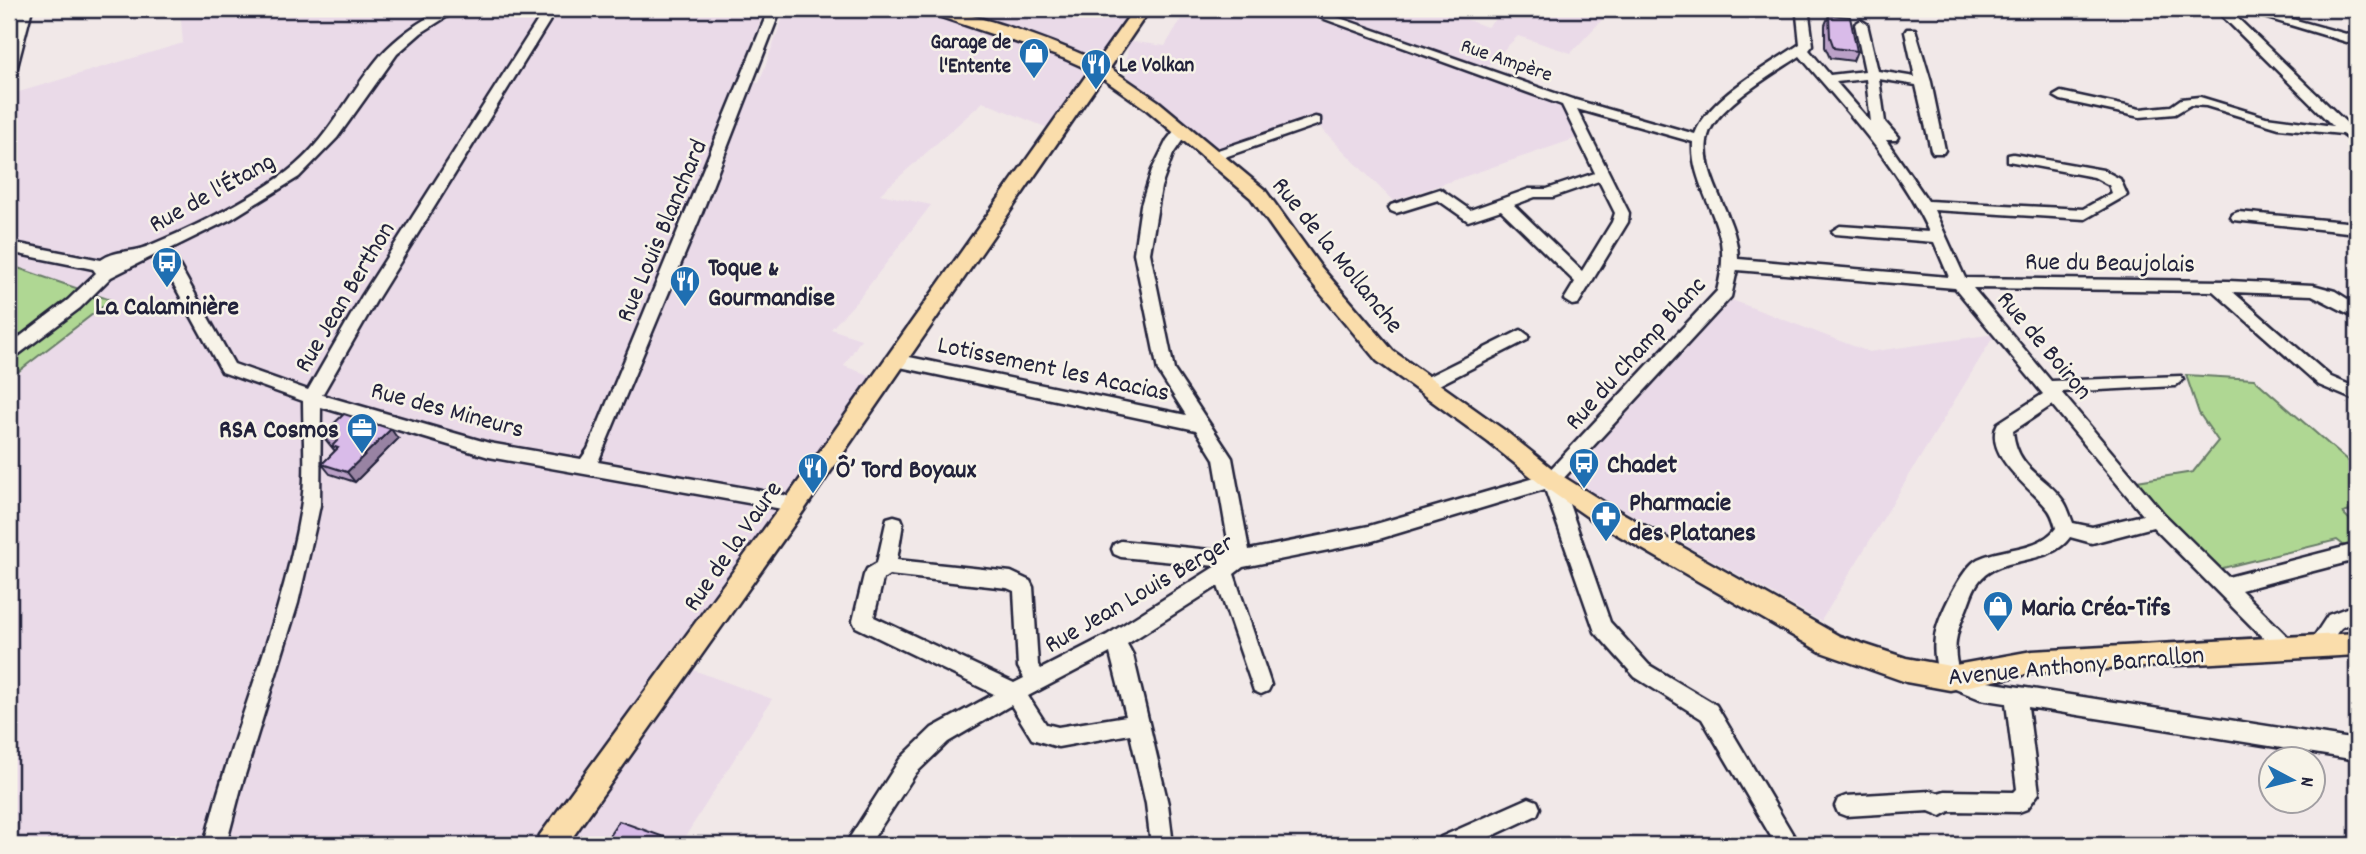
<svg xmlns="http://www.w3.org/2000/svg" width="2366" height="854" viewBox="0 0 2366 854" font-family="Dekko,sans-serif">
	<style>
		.built { fill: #eadae8 }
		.green { fill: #afd793; stroke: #687c67; stroke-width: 2 }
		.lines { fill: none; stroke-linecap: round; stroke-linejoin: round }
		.minor-casing { stroke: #22223b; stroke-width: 5 }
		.major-casing { stroke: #22223b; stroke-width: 5 }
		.minor { fill: #f7f3e8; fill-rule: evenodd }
		.major { fill: #faddab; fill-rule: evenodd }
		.wall { fill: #bba1c8; stroke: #22223b; stroke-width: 2 }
		.shaded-wall { fill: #9883a3; stroke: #22223b; stroke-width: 2 }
		.building { fill: #d9bbe9; stroke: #22223b; stroke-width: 2 }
		.labels { text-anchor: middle; stroke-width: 5; stroke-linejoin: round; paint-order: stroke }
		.far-poi-label { font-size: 21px; font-weight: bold; fill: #22223b; stroke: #f7f3e8; text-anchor: end }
		.far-street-label { font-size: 21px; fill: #22223b; stroke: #f7f3e8 }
		.street-label { font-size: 26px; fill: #22223b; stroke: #f7f3e8 }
		.poi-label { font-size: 26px; font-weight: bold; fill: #22223b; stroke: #f7f3e8; text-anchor: start }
	</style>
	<rect width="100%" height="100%" fill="#f1e8e8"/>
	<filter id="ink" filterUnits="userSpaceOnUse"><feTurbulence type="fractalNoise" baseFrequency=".0143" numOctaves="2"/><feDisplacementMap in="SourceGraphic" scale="14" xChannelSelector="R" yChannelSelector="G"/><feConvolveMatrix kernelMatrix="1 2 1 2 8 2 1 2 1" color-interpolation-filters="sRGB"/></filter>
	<g filter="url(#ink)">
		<g class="built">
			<polygon points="180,9 765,9 739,79 759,83 786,9 1135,9 1048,128 983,102 880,194 931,205 857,301 831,329 861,339 844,366 874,377 688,668 772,699 680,845 9,845 9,392 15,374 111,300 9,265 9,95 183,43"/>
			<polygon points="1187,9 1288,9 1330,24 1346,9 1437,9 1487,27 1507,9 1612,9 1571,53 1518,36 1479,74 1577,109 1586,135 1393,201 1320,127 1228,156 1126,77 1128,41 1165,46"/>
			<polygon points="1732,300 1869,352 1995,334 1821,621 1567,478"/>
		</g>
		<g class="green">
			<polygon points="9,265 111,300 15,374 9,392"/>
			<polygon points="2186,375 2254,379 2348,461 2357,461 2357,509 2343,513 2357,527 2357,556 2337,540 2219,569 2162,513 2137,481 2193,472 2218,441 2199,413"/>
		</g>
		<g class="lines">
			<g class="minor-casing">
				<g id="minor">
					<polygon points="20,9 32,9 16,71 9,75 9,48"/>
					<path d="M444,9H459L421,33L397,54L337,138L299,177L231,219L170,249L234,364L308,390L362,296L545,9H557L376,301L322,395L489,443L581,459L588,449L769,9H781L699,220L598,462L784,495L801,501L803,506L801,511L794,513L782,509L489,457L321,407L320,505L315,529L298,603L241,788L226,845H204C231,732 282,623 301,508C307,474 303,436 303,401L222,372L157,254L111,277L80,308L15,357L9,359V345L68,300L96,273L93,269L9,252V242L101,260C115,250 131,253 146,247C195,227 244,203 287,172C328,141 347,95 380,56C398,36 420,21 444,9Z"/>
					<path d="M1297,9H1314L1572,99L1695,134C1709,97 1768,66 1800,44L1797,15L1793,9H1805L1809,15L1813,45L1809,50L1830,75L1865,71L1855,24L1861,20L1867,24L1878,71L1915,77L1905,32L1907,29H1915L1931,82L1945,150L1943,153H1933L1931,150L1916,85L1879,79L1885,122L1898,137L1896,140H1886L1928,201L2083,209L2112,193L2109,185L2094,177L2008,161V155L2013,154L2103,170L2120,179L2127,195L2085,219L1934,210L1965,278L2228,281L2313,285L2335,291L2357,305V318L2312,295L2233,292L2331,377L2357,388V401L2319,385L2213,291L1973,288L2051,381L2181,376L2183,380L2175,386L2061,392L2164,514L2228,577L2348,546L2355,549L2357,555L2355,559L2348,562L2241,590L2293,642L2296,648L2293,654L2286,657L2279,654L2153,527L2092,543L2070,537C2049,567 2002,554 1980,580C1973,588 1970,600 1966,610C1956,632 1952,648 1959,672L1981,681L2357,740V760L2028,707L2039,793L2027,809L2019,812L1950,811L1941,816L1929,811L1846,816L1838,813L1835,806L1838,799L1846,796L1931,791L1938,793L1945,791L2014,792L2017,789L2006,703L1980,699L1943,684C1936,670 1933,653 1935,637C1937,619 1962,567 1978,559C2003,547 2039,551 2056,528C2054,521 2052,513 2047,508C2031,488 1982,454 1998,423L2043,394L1955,288L1737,270L1731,297L1561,481L1610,622L1649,665L1716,705L1799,845H1776L1702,719L1635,677L1595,632L1545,489L1369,542L1243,567L1234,574L1271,685L1268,691L1261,694L1254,691L1218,586L1127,644L1133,655L1168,804L1173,845H1151L1146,804L1130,734L1058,747L1032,739L1011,705L948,742L916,773L869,845H845L900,759L932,728L994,694L856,627L853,621L864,575L867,569L877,563L887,518L894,516L901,518L903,523L897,560L1011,572L1030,581L1033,587L1038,665L1041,669L1107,635L1216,566L1121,557L1114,554L1112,549L1114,544L1121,541L1230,552L1214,459L1196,430L895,366L887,360L895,354L1186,415L1158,371L1134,253L1141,205L1152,170L1167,140L1178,126H1188L1190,129L1173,154L1161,187L1150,253L1174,370L1232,458L1249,550L1369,526L1545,475L1717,291C1721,275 1724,259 1721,242C1715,208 1691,179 1693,142L1577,109L1629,213L1628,222L1578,304L1572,305L1564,300L1575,282L1501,210L1468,221L1438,200L1396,213L1391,211L1389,208L1391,205L1440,189L1470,210L1529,189H1547L1595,173L1562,105ZM1800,56C1847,112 1898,165 1929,232L1840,226L1832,231L1835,234L1934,242L1949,277L1738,259C1738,235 1727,215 1718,193C1711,176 1703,155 1708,136C1715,107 1775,73 1800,56ZM1866,79L1871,122L1836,82ZM1599,181L1615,213L1612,222L1582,271L1514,205L1535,197H1553ZM2052,405L2143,515L2092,527L2073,523C2070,516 2068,508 2064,502C2045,474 2017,471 2013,431ZM889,575L1007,588L1014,591L1018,667L1024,678L1014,683L874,617L883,579ZM1110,653L1126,716L1058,727L1046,724L1028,696Z"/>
					<polygon points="2215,9 2228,9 2357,133 2357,145 2342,134 2279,128 2206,106 2190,105 2175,114 2140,117 2061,100 2054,96 2061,92 2140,109 2171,106 2181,99 2200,97 2266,117 2333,126"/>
					<polygon points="2237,9 2256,9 2357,37 2357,45"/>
					<polygon points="1315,117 1320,118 1320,124 1219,159 1214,160 1207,156 1209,153"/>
					<polygon points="2238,212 2357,223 2357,233 2233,220 2231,217 2233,214"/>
					<polygon points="1521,330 1529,336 1527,340 1431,389 1419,389 1417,385 1419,381"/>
					<path d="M2357,604V621C2352,623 2345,625 2341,628C2331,638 2330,656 2312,650L2309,644L2328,615Z"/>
					<polygon points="1529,798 1537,801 1540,808 1537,815 1473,845 1438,845 1441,837"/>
				</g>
			</g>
			<g class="major-casing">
				<path id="major" d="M924,9C964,7 1058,43 1097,61L1134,9H1150L1110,68L1158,101L1265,190L1320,266L1393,351L1504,430L1559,474L1610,506L1839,636L1906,658L1950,666L2032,651L2357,633V655L2032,673L1950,690L1906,682L1821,652L1592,520L1543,486L1488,442L1377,361L1306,276L1251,198L1146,109L1102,78L802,513L567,845H535L540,835L786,499L1090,70L1063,58L926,12Z"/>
			</g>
			<use href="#minor" class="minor"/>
			<use href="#major" class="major"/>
		</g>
		<g class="wall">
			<polygon points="1829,15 1857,51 1853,61 1830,58 1825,47 1825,25"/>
			<polygon points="322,435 398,439 355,482 330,474 322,464 335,451"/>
		</g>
		<g class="shaded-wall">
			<polygon points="391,429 398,439 355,482 347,472"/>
			<polygon points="664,837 666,840 662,845 659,845"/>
		</g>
		<g class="building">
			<polygon points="1829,15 1850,17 1857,51 1834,48 1830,37"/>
			<polygon points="344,414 391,429 347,472 322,464 338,448 332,446 338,440 322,435"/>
			<polygon points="619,821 664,837 659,845 603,845"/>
		</g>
	</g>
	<defs>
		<g id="shop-pin" transform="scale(1.575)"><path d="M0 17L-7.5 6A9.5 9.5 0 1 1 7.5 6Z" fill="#1f6fb2" stroke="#f7f3e8"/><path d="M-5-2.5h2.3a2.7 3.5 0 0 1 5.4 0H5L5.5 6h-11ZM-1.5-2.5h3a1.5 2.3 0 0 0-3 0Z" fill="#fff"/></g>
		<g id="restaurant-pin" transform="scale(1.575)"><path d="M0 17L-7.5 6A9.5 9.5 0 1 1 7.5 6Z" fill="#1f6fb2" stroke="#f7f3e8"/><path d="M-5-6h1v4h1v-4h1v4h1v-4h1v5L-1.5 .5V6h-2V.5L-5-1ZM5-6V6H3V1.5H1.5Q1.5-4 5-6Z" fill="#fff"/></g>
		<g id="bus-pin" transform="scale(1.575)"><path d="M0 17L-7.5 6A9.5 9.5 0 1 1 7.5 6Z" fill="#1f6fb2" stroke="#f7f3e8"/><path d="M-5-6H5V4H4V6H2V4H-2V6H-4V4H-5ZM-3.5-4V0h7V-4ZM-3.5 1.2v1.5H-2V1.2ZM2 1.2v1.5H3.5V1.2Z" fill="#fff"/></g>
		<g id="office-pin" transform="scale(1.575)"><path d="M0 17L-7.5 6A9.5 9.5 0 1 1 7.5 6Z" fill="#1f6fb2" stroke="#f7f3e8"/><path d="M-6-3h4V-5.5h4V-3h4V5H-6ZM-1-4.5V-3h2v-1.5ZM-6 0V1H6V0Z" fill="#fff"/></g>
		<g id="pharmacy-pin" transform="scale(1.575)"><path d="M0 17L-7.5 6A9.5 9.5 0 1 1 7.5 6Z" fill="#1f6fb2" stroke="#f7f3e8"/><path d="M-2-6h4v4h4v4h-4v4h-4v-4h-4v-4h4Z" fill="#fff"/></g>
	</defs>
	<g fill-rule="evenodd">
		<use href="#shop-pin" x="1034" y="53"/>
		<use href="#restaurant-pin" x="1096" y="64"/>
		<use href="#bus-pin" x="167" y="262"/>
		<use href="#restaurant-pin" x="685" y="281"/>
		<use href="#office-pin" x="362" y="428"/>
		<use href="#bus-pin" x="1584" y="463"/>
		<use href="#restaurant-pin" x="813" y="468"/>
		<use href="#pharmacy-pin" x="1606" y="516"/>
		<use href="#shop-pin" x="1998" y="606"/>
	</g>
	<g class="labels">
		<g class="far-poi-label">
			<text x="1011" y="48">Garage de<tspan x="1011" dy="24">l'Entente</tspan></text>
			<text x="1119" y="71" text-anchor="start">Le Volkan</text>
		</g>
		<g class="far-street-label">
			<text transform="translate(1507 59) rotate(19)" y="7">Rue Ampère</text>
		</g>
		<g class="street-label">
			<text transform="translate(211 191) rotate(-29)" y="9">Rue de l'Étang</text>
			<text transform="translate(660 230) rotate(-67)" y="9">Rue Louis Blanchard</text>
			<text transform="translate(1339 254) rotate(51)" y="9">Rue de la Mollanche</text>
			<text transform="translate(2110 261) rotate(1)" y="9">Rue du Beaujolais</text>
			<text transform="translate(343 296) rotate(-59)" y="9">Rue Jean Berthon</text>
			<text transform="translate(2046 344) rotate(50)" y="9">Rue de Boiron</text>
			<text transform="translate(1634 352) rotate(-48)" y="9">Rue du Champ Blanc</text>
			<text transform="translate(1054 367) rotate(12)" y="9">Lotissement les Acacias</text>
			<text transform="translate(448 408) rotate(15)" y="9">Rue des Mineurs</text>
			<text transform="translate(731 545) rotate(-55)" y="9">Rue de la Vaure</text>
			<text transform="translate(1138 592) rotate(-30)" y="9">Rue Jean Louis Berger</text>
			<text transform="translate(2076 664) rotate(-5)" y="9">Avenue Anthony Barrallon</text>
		</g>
		<g class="poi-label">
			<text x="708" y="275">Toque &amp;<tspan x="708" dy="30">Gourmandise</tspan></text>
			<text x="167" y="314" text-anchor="middle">La Calaminière</text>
			<text x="339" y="437" text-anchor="end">RSA Cosmos</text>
			<text x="1607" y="472">Chadet</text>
			<text x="836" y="477">Ô’ Tord Boyaux</text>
			<text x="1629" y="510">Pharmacie<tspan x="1629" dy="30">des Platanes</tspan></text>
			<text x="2021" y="615">Maria Créa-Tifs</text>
		</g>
	</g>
	<rect width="2366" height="854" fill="none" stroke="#f7f3e8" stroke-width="35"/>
	<rect x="18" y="18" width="2331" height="819" fill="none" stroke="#22223b" stroke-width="2.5" filter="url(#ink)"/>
	<g transform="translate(2292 780) rotate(97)"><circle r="33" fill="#f7f3e8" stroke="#a29fa3" stroke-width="2"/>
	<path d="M0-5L12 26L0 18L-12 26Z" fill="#1f6fb2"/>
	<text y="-10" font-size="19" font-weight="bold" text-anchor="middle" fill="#22223b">N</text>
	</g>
</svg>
